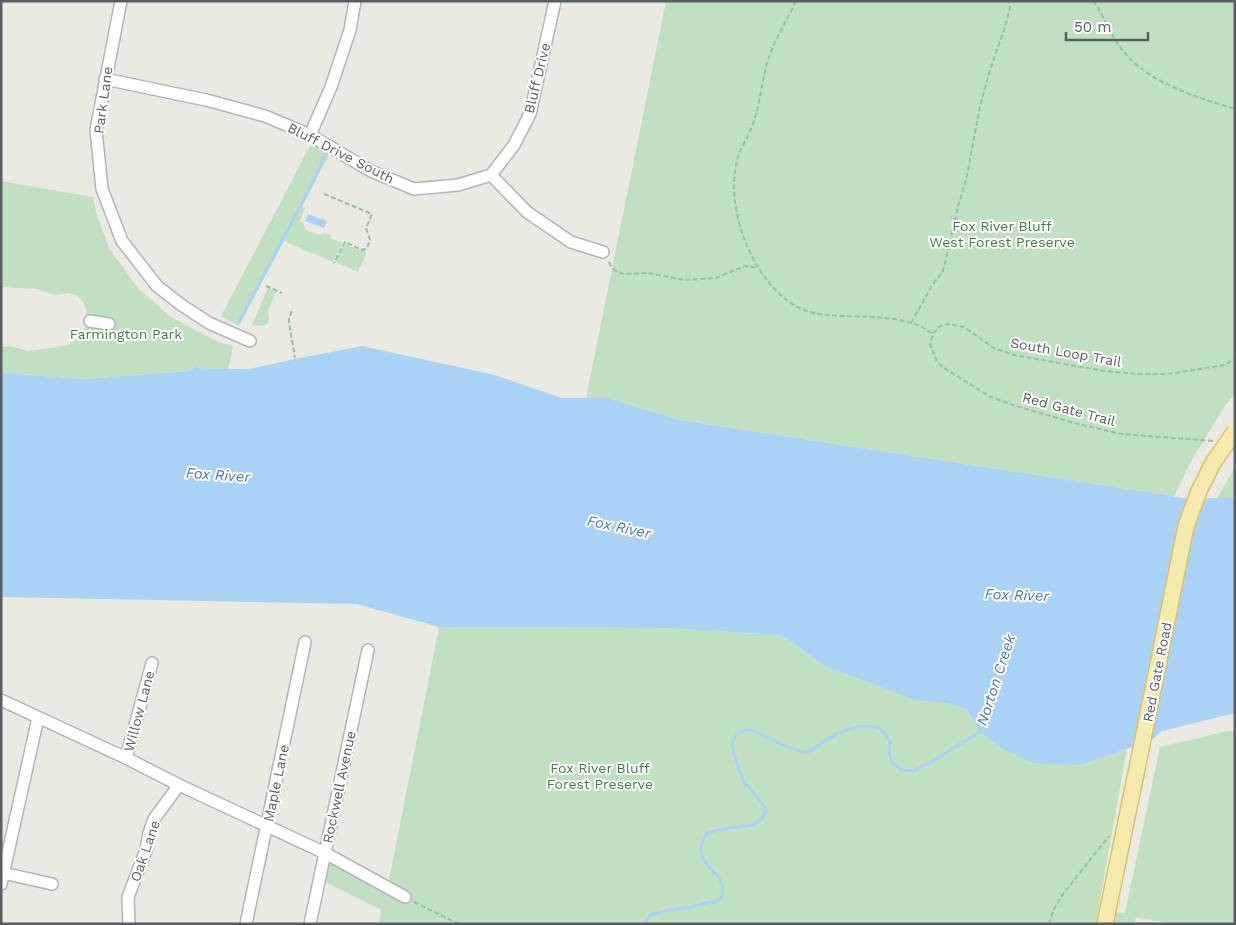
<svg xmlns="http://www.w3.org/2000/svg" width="1236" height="925" viewBox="0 0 1236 925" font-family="'Work Sans',sans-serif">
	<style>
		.green { fill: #c1e0c2 }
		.water { fill: #a9d2f4 }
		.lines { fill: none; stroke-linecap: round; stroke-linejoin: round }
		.stream { stroke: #a9d2f4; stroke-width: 3 }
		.minor-casing { stroke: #b3b4b8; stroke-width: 14 }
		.major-casing { stroke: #e0c167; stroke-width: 18 }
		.path { stroke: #9abea5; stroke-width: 2; stroke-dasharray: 5 2.5; stroke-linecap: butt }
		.minor { stroke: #fff; stroke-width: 11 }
		.major { stroke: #f5ebae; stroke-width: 15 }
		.major-bridge-casing { stroke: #e0c167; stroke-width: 18; stroke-linecap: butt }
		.major-bridge { stroke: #f5ebae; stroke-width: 15 }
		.labels { text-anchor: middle; stroke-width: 4; stroke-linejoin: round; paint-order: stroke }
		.street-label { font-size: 14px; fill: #5a5d61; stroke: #fff }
		.park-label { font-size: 14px; fill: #3e7d42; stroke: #fff }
		.water-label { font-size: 15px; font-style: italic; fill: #4d79ac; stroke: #fff }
	</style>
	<rect width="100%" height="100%" fill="#ebeae2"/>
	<g class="green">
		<polygon points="666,1 1235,1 1235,394 1226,404 1190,463 1174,497 680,420 607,398 586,398"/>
		<polygon points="311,144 330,153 302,207 305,208 300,222 303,223 306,230 320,235 325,233 331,235 330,238 343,243 333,262 284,241 239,326 221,316"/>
		<polygon points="1,181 93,197 97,216 110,250 138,288 171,317 218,342 233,346 228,370 201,369 197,366 195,366 190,371 84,379 1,373 1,347 9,346 29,351 58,347 69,344 78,338 84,330 87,316 86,309 83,302 78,296 68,293 56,295 36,289 1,287"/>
		<polygon points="345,244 362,251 366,250 366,254 358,272 335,262"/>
		<polygon points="268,288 276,292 268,311 269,319 268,323 263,326 252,325"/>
		<polygon points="1235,467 1235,498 1217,498"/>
		<polygon points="439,627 664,628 781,635 825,666 914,700 946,703 967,709 980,732 1001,748 1080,765 1127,749 1098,911 1125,913 1160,747 1227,731 1235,731 1235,924 1178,924 1136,918 1134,924 379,924 381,910 325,882 332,853 388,885"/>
	</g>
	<g class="water">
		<polygon points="308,214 327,221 324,228 305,221"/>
		<polygon points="362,346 495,375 562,398 607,398 680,420 1183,498 1235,498 1235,713 1162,731 1150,741 1080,765 1033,763 1001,748 980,732 967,709 946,703 914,700 825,666 781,635 664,628 439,627 357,604 1,597 1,373 84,379 190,371 196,366 201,369 249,369 295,359"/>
	</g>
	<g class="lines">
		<g class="stream">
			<polyline points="239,322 314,180 325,154"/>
			<path d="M644,924L651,915L665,911L690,907L719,900C721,898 723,896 723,893C726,877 702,866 701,852C700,845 704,839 707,833L722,829L753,825L762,819L766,811L761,802L744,782L736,761L732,745L736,734L745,730L754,731L789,748L806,753L838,733L860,726L877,727L886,734L890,742L889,750L891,761L901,770L913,771L929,763L980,732L981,728"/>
		</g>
		<g class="minor-casing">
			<g id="minor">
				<polyline points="121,1 96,130 102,189 122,241 157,286 180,304 209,323 250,341"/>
				<polyline points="105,79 206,100 265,116 310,135 371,171 414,189 458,185 491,175"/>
				<polyline points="310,135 331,87 350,30 355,1"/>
				<polyline points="491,175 514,145 530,114 555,1"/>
				<polyline points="491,175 527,212 571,242 603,252"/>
				<polyline points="90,321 109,324"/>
				<polyline points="1,700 126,758 179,785 325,853 405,897"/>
				<polyline points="126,758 152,663"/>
				<polyline points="3,873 52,884"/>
				<polyline points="1,884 38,718"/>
				<polyline points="129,924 128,897 146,850 149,833 154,819 179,785"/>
				<polyline points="246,924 305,642"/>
				<polyline points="310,924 368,650"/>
			</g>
		</g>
		<g class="major-casing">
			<polyline id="major" points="1105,924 1140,754"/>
		</g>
		<g class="path">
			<path d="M796,1C786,22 774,41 767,63C761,84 760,106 752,126C748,138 740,148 737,161C724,210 755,290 804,310C816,315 829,315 842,316C865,317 895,316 917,325C923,327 928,331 933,334"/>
			<path d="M1093,1L1097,6C1105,20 1111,35 1120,47C1145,82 1196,97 1235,109"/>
			<polyline points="324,194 372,214 366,228 370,240 367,248 362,250 345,242 334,263"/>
			<polyline points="609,262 612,268 616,271 623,274 649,273 684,280 716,278 745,266 758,268"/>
			<polyline points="266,286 282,293"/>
			<polyline points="292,311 289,318 289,323 295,358"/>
			<polyline points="911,323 933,284 943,271 958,207 967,176 980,106 991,67 1004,30 1010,8 1009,1"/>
			<polyline points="1213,441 1121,434 1074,423 1013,405 991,397 947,370 937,362 933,352 930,344 933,334 940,326 949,324 964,327 994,348 1014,355 1104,371 1139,374 1167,374 1225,365 1235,359"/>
			<polyline points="414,902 459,924"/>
			<polyline points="1049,924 1053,911 1063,894 1109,836"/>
		</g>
		<use href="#minor" class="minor"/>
		<use href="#major" class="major"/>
		<g class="major-bridge-casing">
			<polyline id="major-bridge" points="1140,754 1186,526 1199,491 1213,463 1235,431"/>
		</g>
		<use href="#major-bridge" class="major-bridge"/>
	</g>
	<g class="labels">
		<g class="street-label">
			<text transform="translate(537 78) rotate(-76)" y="5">Bluff Drive</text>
			<text transform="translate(103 100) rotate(-82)" y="5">Park Lane</text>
			<text transform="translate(341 153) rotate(27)" y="5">Bluff Drive South</text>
			<text transform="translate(1066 352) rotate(10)" y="5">South Loop Trail</text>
			<text transform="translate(1069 409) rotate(15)" y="5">Red Gate Trail</text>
			<text transform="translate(1157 672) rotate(-79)" y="5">Red Gate Road</text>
			<text transform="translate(139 711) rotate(-75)" y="5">Willow Lane</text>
			<text transform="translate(276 783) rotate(-78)" y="5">Maple Lane</text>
			<text transform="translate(339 787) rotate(-78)" y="5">Rockwell Avenue</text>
			<text transform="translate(145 851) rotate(-71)" y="5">Oak Lane</text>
		</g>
		<g class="park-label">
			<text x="1002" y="231">Fox River Bluff<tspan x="1002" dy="16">West Forest Preserve</tspan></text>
			<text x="126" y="339">Farmington Park</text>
			<text x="600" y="773">Fox River Bluff<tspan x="600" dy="16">Forest Preserve</tspan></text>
		</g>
		<g class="water-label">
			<text transform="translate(218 475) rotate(4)" y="5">Fox River</text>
			<text transform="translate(619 527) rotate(12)" y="5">Fox River</text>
			<text transform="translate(1017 595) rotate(2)" y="5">Fox River</text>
			<text transform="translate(996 680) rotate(-72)" y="5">Norton Creek</text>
		</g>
	</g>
	<rect width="1236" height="925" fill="none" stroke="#5a5d61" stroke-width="5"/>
	<path d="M1066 32v8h82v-8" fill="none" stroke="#5a5d61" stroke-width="2.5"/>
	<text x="1074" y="32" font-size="15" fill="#5a5d61" stroke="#ffffff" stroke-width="4" paint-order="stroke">50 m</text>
</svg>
